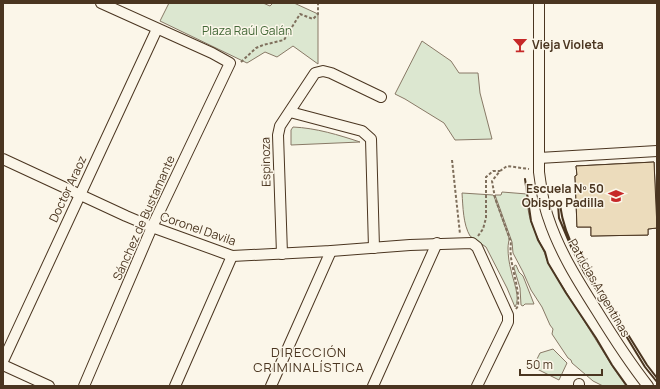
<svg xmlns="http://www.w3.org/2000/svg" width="660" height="389" viewBox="0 0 660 389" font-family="Manrope,sans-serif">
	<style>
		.green { fill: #dce7d0; stroke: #887966 }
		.building { fill: #ecdcbc; stroke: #4a3520; fill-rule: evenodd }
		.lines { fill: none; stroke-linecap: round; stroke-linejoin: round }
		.minor-casing { stroke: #4a3520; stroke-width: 12 }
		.path { stroke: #7f6f5c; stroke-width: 2; stroke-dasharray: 3 2; stroke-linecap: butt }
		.minor { stroke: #fbf6e9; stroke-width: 10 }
		.wall { stroke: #4a3520; stroke-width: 2 }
		.labels { text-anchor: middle; stroke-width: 3; stroke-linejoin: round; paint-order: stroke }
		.park-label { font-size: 12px; fill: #436837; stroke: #fbf6e9 }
		.poi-label { font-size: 12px; font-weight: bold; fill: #4a3520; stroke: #fbf6e9; text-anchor: start }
		.street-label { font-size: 12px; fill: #4a3520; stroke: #fbf6e9 }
		.neighbourhood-label { font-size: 13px; letter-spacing: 1px; fill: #4a3520; stroke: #fbf6e9 }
	</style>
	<rect width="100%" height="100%" fill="#fbf6e9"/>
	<g class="green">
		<polygon points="169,3 263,3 270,6 273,3 294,3 318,14 318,64 293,46 277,57 265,52 247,63 160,21"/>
		<polygon points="422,41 451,61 459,73 478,73 480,93 492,139 455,140 444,123 405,99 395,94"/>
		<path d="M293,127C316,128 339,135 360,142L291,145V130Z"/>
		<path d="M502,192L527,194C527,203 528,213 531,222C536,236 544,249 548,263L614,369L626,386H603L593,381L572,363L571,360L568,358L552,334L553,329L550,325L542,307L531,290L523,272L513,253L512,242L495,195H501Z"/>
		<path d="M462,193L493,195L494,196L509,238C509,242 508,244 508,248C508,255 509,263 511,270C513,280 521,299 515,307L507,288L486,247L470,236C463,224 463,207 462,193Z"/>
		<polygon points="516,265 519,272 523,276 534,304 525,304 523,306 521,305 520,288 514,268 514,266"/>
		<polygon points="553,349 567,363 559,380 533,367 540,353"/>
	</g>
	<g class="building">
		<path d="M654,162L657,228L648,229V235L591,236V227H577L575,176L577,175L576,166ZM638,176L642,218L592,220L590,178Z"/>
		<polygon points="654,162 657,228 648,229 648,235 591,236 591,227 577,227 575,176 577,175 576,166"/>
	</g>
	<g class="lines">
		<g class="minor-casing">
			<g id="minor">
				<path d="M539,3V172C541,187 543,203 548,217C559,251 578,281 597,311C613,337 629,362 648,386"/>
				<polyline points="290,112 362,131 371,139 374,248"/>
				<polyline points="539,158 657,151"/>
				<polyline points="3,159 126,216 152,227 232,256 331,251 410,245 472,243 477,247 508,315 508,322 477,386"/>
				<polyline points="282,254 278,135 280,126 315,73 323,71 331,73 381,97"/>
				<polyline points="3,361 157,29"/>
				<polyline points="3,365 49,386"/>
				<polyline points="84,386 152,227 230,63 212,53 101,3"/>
				<polyline points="175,386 232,256"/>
				<polyline points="271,386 331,251"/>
				<polyline points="373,386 437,243"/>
				<polyline points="579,386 579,384"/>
			</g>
		</g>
		<g class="path">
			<polyline points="241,62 256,48 263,45 284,40 300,14 313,19 318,14 318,3"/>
			<polyline points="452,160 460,234"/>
			<polyline points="478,236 483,229 486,218 486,177 493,171 500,171"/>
			<path d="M516,309L518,306C520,284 508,264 511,242L495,198L492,181L500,171L507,166L529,169"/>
		</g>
		<use href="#minor" class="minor"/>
		<g class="wall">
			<polyline points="525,179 531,221 538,240 545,252 548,263 566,293 596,338 612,365 627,386"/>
			<path d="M558,205H560C564,235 580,264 598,288L596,289L585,274L572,249L559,218Z"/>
			<polyline points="596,289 601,296 603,294 604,296 647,365 657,378"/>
			<polyline points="602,296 634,349 645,367 657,382"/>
		</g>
	</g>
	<defs>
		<g id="bar-bare" transform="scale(1.2)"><path d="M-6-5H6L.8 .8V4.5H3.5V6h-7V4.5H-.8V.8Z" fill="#c62828" stroke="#fbf6e9" stroke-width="2.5" paint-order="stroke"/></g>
		<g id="school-bare" transform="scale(1.2)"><path d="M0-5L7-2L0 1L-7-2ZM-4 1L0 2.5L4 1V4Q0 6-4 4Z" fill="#c62828" stroke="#fbf6e9" stroke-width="2.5" paint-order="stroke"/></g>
	</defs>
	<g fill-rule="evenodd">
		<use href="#bar-bare" x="520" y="45"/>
		<use href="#school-bare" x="616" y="196"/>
	</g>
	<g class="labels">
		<g class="park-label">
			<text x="247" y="35">Plaza Raúl Galán</text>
		</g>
		<g class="poi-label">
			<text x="532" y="49">Vieja Violeta</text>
			<text x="604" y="193" text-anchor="end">Escuela Nº 50<tspan x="604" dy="14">Obispo Padilla</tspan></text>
		</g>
		<g class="street-label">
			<text transform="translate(266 162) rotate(-91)" y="4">Espinoza</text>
			<text transform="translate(68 189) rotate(-65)" y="4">Doctor Araoz</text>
			<text transform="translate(144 218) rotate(-66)" y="4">Sánchez de Bustamante</text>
			<text transform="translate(198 229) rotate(19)" y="4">Coronel Davila</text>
			<text transform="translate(599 288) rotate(60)" y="4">Patricias Argentinas</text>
		</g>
		<g class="neighbourhood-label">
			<text x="309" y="357">DIRECCIÓN<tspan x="309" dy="15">CRIMINALÍSTICA</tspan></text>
		</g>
	</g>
	<rect width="660" height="389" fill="none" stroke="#4a3520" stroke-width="8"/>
	<path d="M520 369v6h82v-6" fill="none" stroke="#4a3520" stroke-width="2"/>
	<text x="526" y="369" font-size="12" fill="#4a3520" stroke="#fbf6e9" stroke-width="3" paint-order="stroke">50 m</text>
</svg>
